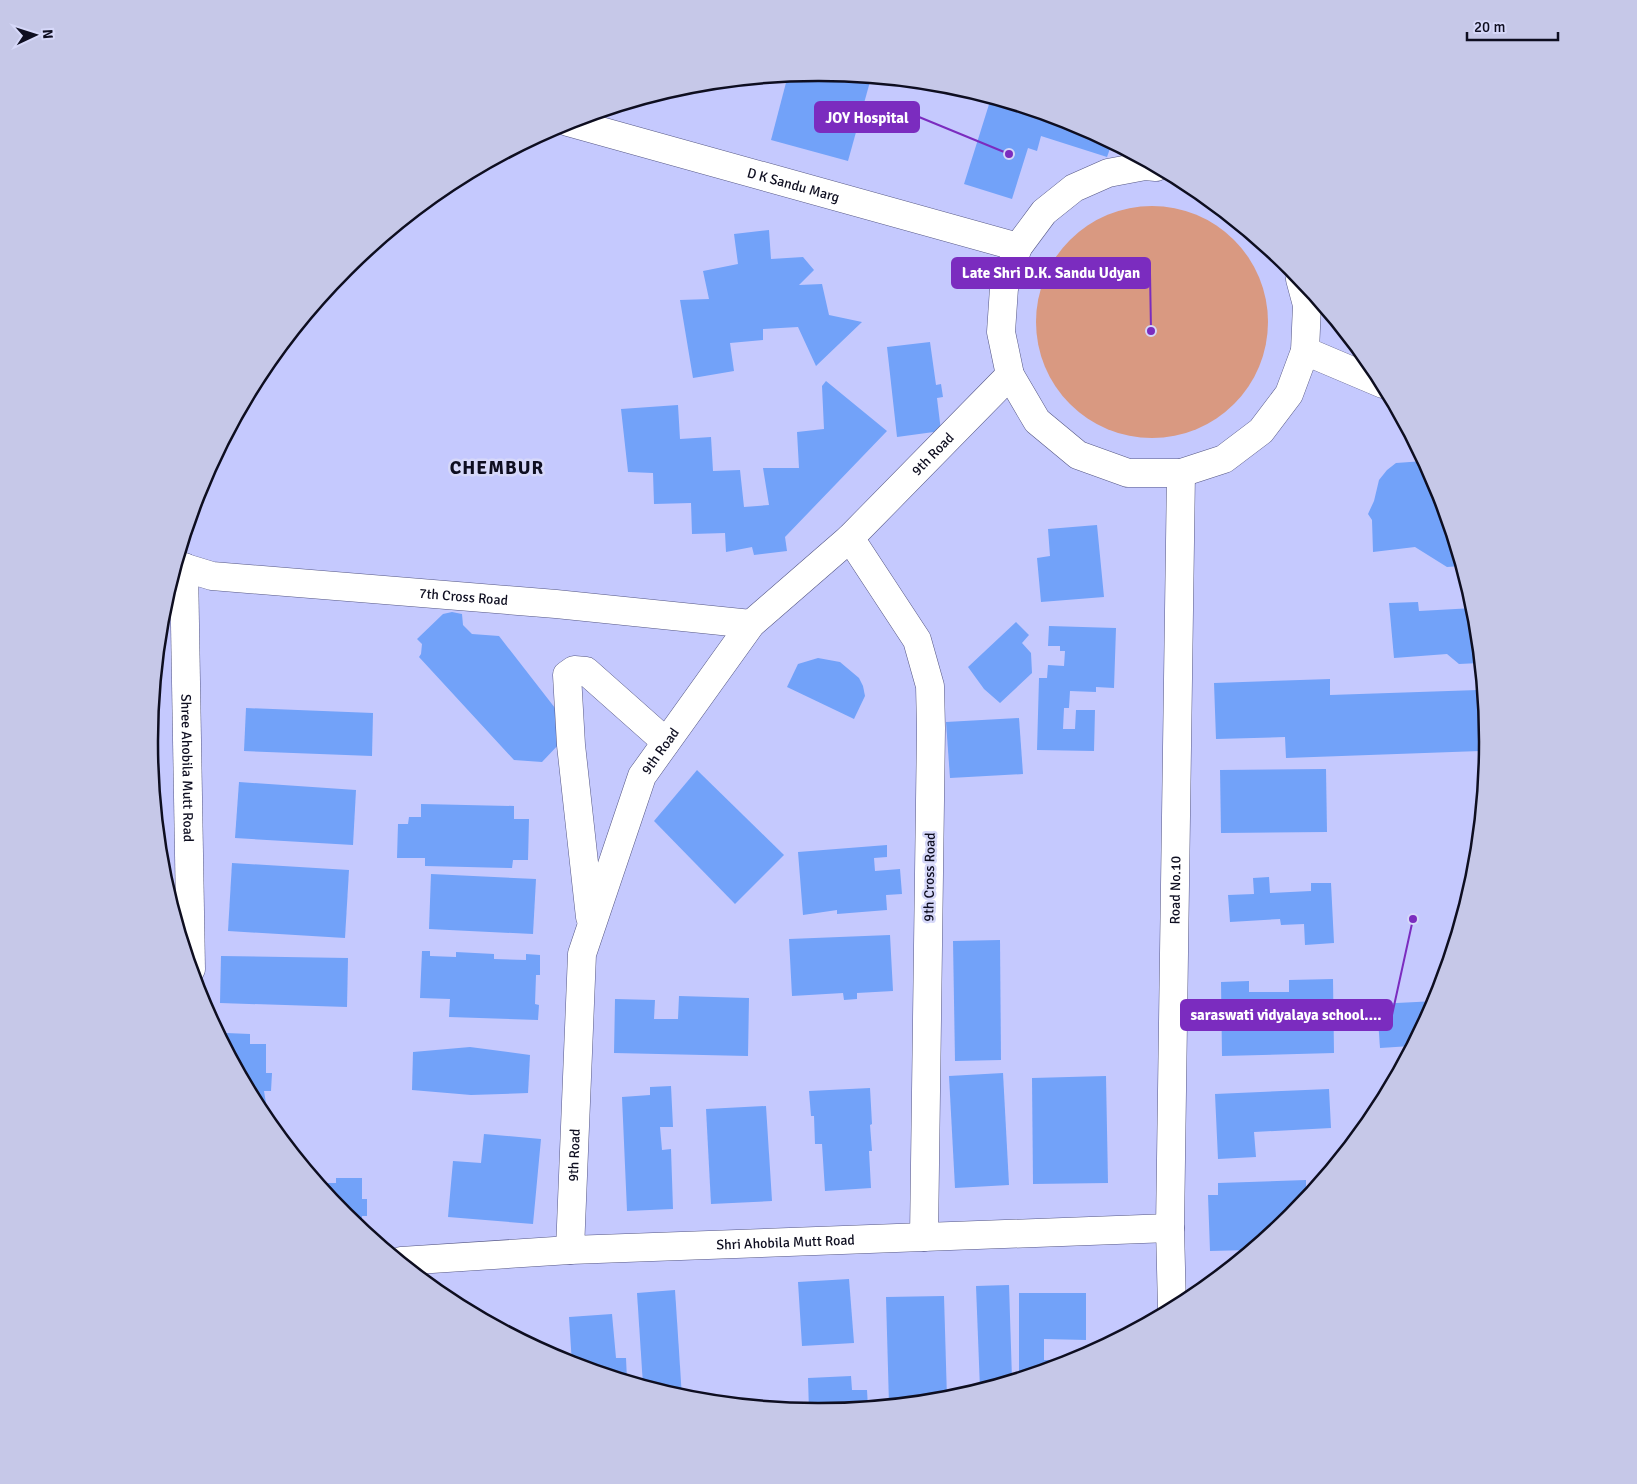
<svg xmlns="http://www.w3.org/2000/svg" width="1637" height="1484" viewBox="0 0 1637 1484" font-family="Signika,sans-serif">
	<style>
		.green { fill: #d99981 }
		.building { fill: #72a2f9 }
		.lines { fill: none; stroke-linecap: round; stroke-linejoin: round }
		.minor-casing { stroke: #555785; stroke-width: 29 }
		.tertiary-casing { stroke: #555785; stroke-width: 29 }
		.secondary-casing { stroke: #555785; stroke-width: 29 }
		.minor { stroke: #fff; stroke-width: 28 }
		.tertiary { stroke: #fff; stroke-width: 28 }
		.secondary { stroke: #fff; stroke-width: 28 }
		.labels { text-anchor: middle; stroke-width: 5; stroke-linejoin: round; paint-order: stroke }
		.street-label { font-size: 14px; fill: #0e0e20; stroke: #d6d8f9 }
		.district-label { font-size: 19px; font-weight: bold; letter-spacing: 1px; fill: #0e0e20; stroke: #d6d8f9 }
		.rim { fill: none; stroke: #0e0e20; stroke-width: 2.5 }
		.leader { fill: none; stroke: #7b2cbf; stroke-width: 2 }
		.callout-dot { fill: #7b2cbf; stroke: #d6d8f9; stroke-width: 2 }
		.callout { fill: #7b2cbf; stroke: #7b2cbf; stroke-width: 2 }
		.callout-label { font-size: 15px; text-anchor: middle; font-weight: bold; fill: #fff }
	</style>
	<rect width="100%" height="100%" fill="#c5c9fe"/>
	<circle class="green" cx="1152" cy="322" r="116"/>
	<g class="building">
		<polygon points="818,72 871,78 848,161 771,140 788,75"/>
		<polygon points="991,98 1075,124 1112,143 1107,157 1041,136 1037,151 1028,148 1012,199 964,184"/>
		<polygon points="769,230 771,259 803,257 814,270 799,285 822,284 829,315 862,322 816,366 798,327 763,329 763,340 730,343 734,371 693,378 680,300 709,299 703,271 738,264 734,234"/>
		<polygon points="930,342 936,385 941,384 943,397 937,398 941,431 897,437 887,347"/>
		<polygon points="826,381 887,431 785,537 787,551 754,555 752,547 726,552 725,533 692,534 691,503 654,504 653,473 628,472 621,409 678,405 680,439 711,437 713,471 740,470 744,507 769,505 763,468 799,468 797,432 824,429 822,386"/>
		<polygon points="1424,461 1437,486 1461,566 1447,567 1415,547 1373,552 1372,520 1368,514 1374,501 1379,480 1387,470 1396,463"/>
		<polygon points="1097,525 1104,597 1041,602 1037,558 1050,556 1048,529"/>
		<polygon points="1418,602 1419,611 1474,608 1480,663 1459,664 1447,654 1394,658 1389,603"/>
		<polygon points="452,612 462,614 463,625 472,634 499,636 555,708 561,742 542,762 514,760 419,657 421,654 422,644 417,639 443,614"/>
		<polygon points="1016,622 1029,635 1022,643 1031,653 1032,673 1000,703 984,689 968,667"/>
		<polygon points="1049,626 1116,628 1114,688 1096,687 1096,692 1070,691 1069,708 1064,708 1063,729 1075,729 1076,710 1095,710 1094,751 1037,750 1039,678 1047,678 1048,665 1064,666 1065,651 1060,651 1060,646 1048,646"/>
		<polygon points="818,658 840,662 859,678 863,686 865,696 854,719 787,687 798,664"/>
		<polygon points="1330,679 1330,695 1478,690 1480,751 1286,758 1285,737 1216,739 1214,683"/>
		<polygon points="246,708 373,713 372,756 244,751"/>
		<polygon points="1019,718 1023,774 950,778 946,722"/>
		<polygon points="1326,769 1327,832 1221,833 1220,770"/>
		<polygon points="697,770 784,855 735,904 654,821"/>
		<polygon points="239,782 356,790 353,845 235,838"/>
		<polygon points="421,804 514,806 514,819 529,819 528,860 513,860 512,868 425,866 425,858 397,858 398,824 408,824 409,817 421,817"/>
		<polygon points="887,845 887,857 874,858 875,871 900,869 902,894 886,895 887,910 837,914 837,910 803,915 798,852"/>
		<polygon points="232,863 349,870 345,938 228,931"/>
		<polygon points="431,874 536,879 533,934 429,929"/>
		<polygon points="1269,877 1270,893 1311,891 1311,883 1331,883 1334,943 1305,945 1304,924 1281,925 1280,919 1230,922 1228,895 1254,894 1253,878"/>
		<polygon points="890,935 893,991 857,993 857,999 844,1000 843,993 792,996 789,939"/>
		<polygon points="1000,940 1001,1060 955,1061 953,941"/>
		<polygon points="422,951 430,951 430,956 456,957 456,952 494,954 494,959 526,960 526,954 540,955 540,975 536,975 535,1004 539,1005 538,1020 449,1017 450,999 420,998"/>
		<polygon points="221,956 348,958 347,1007 220,1003"/>
		<polygon points="1333,979 1334,1053 1222,1056 1221,982 1249,981 1249,992 1289,992 1289,980"/>
		<polygon points="679,996 749,998 748,1056 614,1053 615,999 655,1000 654,1019 678,1019"/>
		<polygon points="1436,1001 1411,1046 1380,1048 1377,1004"/>
		<polygon points="226,1033 250,1034 250,1044 266,1044 266,1073 272,1073 271,1091 264,1091 266,1103 262,1115 226,1047"/>
		<polygon points="470,1047 530,1055 528,1093 471,1095 412,1090 413,1052"/>
		<polygon points="1003,1073 1009,1185 955,1188 949,1076"/>
		<polygon points="1106,1076 1108,1183 1033,1184 1032,1078"/>
		<polygon points="671,1086 673,1127 660,1127 662,1150 671,1149 673,1209 627,1211 622,1097 650,1095 650,1087"/>
		<polygon points="870,1088 872,1124 870,1125 872,1151 869,1151 871,1188 825,1191 822,1144 815,1144 814,1116 811,1116 809,1091"/>
		<polygon points="1329,1089 1331,1128 1254,1132 1256,1157 1218,1159 1215,1094"/>
		<polygon points="766,1106 772,1201 711,1204 706,1109"/>
		<polygon points="484,1134 541,1139 533,1224 448,1217 453,1161 481,1163"/>
		<polygon points="336,1178 362,1178 362,1199 367,1199 367,1216 362,1216 362,1229 345,1215 319,1183 336,1183"/>
		<polygon points="1306,1180 1306,1189 1314,1189 1292,1216 1250,1250 1210,1251 1208,1195 1218,1195 1218,1183"/>
		<polygon points="849,1279 854,1343 802,1346 798,1282"/>
		<polygon points="1009,1285 1012,1379 980,1389 976,1286"/>
		<polygon points="675,1290 682,1397 643,1385 637,1293"/>
		<polygon points="1019,1293 1086,1293 1086,1340 1044,1339 1044,1360 1076,1360 1019,1378"/>
		<polygon points="944,1296 947,1399 889,1405 886,1297"/>
		<polygon points="612,1314 616,1358 626,1358 627,1380 572,1364 569,1317"/>
		<polygon points="851,1376 852,1390 867,1390 868,1407 818,1411 809,1411 808,1378"/>
	</g>
	<g class="lines">
		<g class="minor-casing">
			<g id="minor">
				<polyline points="850,538 917,640 930,686 931,728 924,1237"/>
				<path id="s1" d="M176,565L212,576L556,604L751,624"/>
				<path id="s2" d="M184,567L191,969"/>
				<polyline points="590,917 571,745 567,675 574,670 586,671 666,742"/>
				<path id="s3" d="M570,1250L582,954L642,776L751,624L850,538L1010,375"/>
				<path id="s4" d="M401,1261L570,1250L1170,1228"/>
			</g>
		</g>
		<g class="tertiary-casing">
			<g id="tertiary">
				<path id="s5" d="M568,122L1018,247"/>
				<path id="s6" d="M1172,1308L1170,1228L1181,473"/>
			</g>
		</g>
		<g class="secondary-casing">
			<g id="secondary">
				<polyline points="1156,167 1145,166 1108,173 1074,188 1044,212 1018,247 1004,288 1001,332 1010,375 1037,421 1078,455 1128,473 1181,473 1224,459 1261,431 1289,394 1305,351 1307,305 1300,279"/>
				<polyline points="1305,351 1383,384"/>
			</g>
		</g>
		<use href="#minor" class="minor"/>
		<use href="#tertiary" class="tertiary"/>
		<use href="#secondary" class="secondary"/>
	</g>
	<g class="labels">
		<g class="street-label">
			<text dy="5" stroke="none"><textPath href="#s5" startOffset="234">D K Sandu Marg</textPath></text>
			<text dy="5" stroke="none"><textPath href="#s3" startOffset="920">9th Road</textPath></text>
			<text dy="5" stroke="none"><textPath href="#s1" startOffset="290">7th Cross Road</textPath></text>
			<text dy="5" stroke="none"><textPath href="#s3" startOffset="515">9th Road</textPath></text>
			<text dy="5" stroke="none"><textPath href="#s2" startOffset="201">Shree Ahobila Mutt Road</textPath></text>
			<text transform="translate(929 877) rotate(-89)" y="5">9th Cross Road</text>
			<text dy="5" stroke="none"><textPath href="#s6" startOffset="418">Road No.10</textPath></text>
			<text dy="5" stroke="none"><textPath href="#s3" startOffset="95">9th Road</textPath></text>
			<text dy="5" stroke="none"><textPath href="#s4" startOffset="385">Shri Ahobila Mutt Road</textPath></text>
		</g>
		<g class="district-label">
			<text x="497" y="474">CHEMBUR</text>
		</g>
	</g>
	<path d="M0 0H1637V1484H0ZM818 81H819A660 660 0 0 1 1479 741V743A660 660 0 0 1 819 1403H818A660 660 0 0 1 158 743V741A660 660 0 0 1 818 81Z" fill="#c6c8e8" fill-rule="evenodd"/>
	<path class="rim" d="M818 81H819A660 660 0 0 1 1479 741V743A660 660 0 0 1 819 1403H818A660 660 0 0 1 158 743V741A660 660 0 0 1 818 81Z"/>
	<path class="leader" d="M1009 154L919 117M1151 331L1150 273M1413 919L1392 1015"/>
	<g class="callout-dot">
		<circle cx="1009" cy="154" r="5"/>
		<circle cx="1151" cy="331" r="5"/>
		<circle cx="1413" cy="919" r="5"/>
	</g>
	<g class="callout">
		<rect x="815" y="102" width="104" height="30" rx="5"/>
		<rect x="952" y="258" width="198" height="30" rx="5"/>
		<rect x="1181" y="1000" width="211" height="30" rx="5"/>
	</g>
	<g class="callout-label">
		<text x="867" y="123">JOY Hospital</text>
		<text x="1051" y="278">Late Shri D.K. Sandu Udyan</text>
		<text x="1286" y="1020">saraswati vidyalaya school....</text>
	</g>
	<g transform="translate(35 35) rotate(86)" stroke="#d6d8f9" stroke-width="4" paint-order="stroke">
	<path d="M0-4L9 19L0 12L-9 19Z" fill="#0e0e20"/>
	<text y="-8" font-size="14" font-weight="bold" text-anchor="middle" fill="#0e0e20">N</text>
	</g>
	<path d="M1467 32v8h91v-8" fill="none" stroke="#0e0e20" stroke-width="2.5"/>
	<text x="1474" y="32" font-size="15" fill="#0e0e20" stroke="#d6d8f9" stroke-width="4" paint-order="stroke">20 m</text>
</svg>
